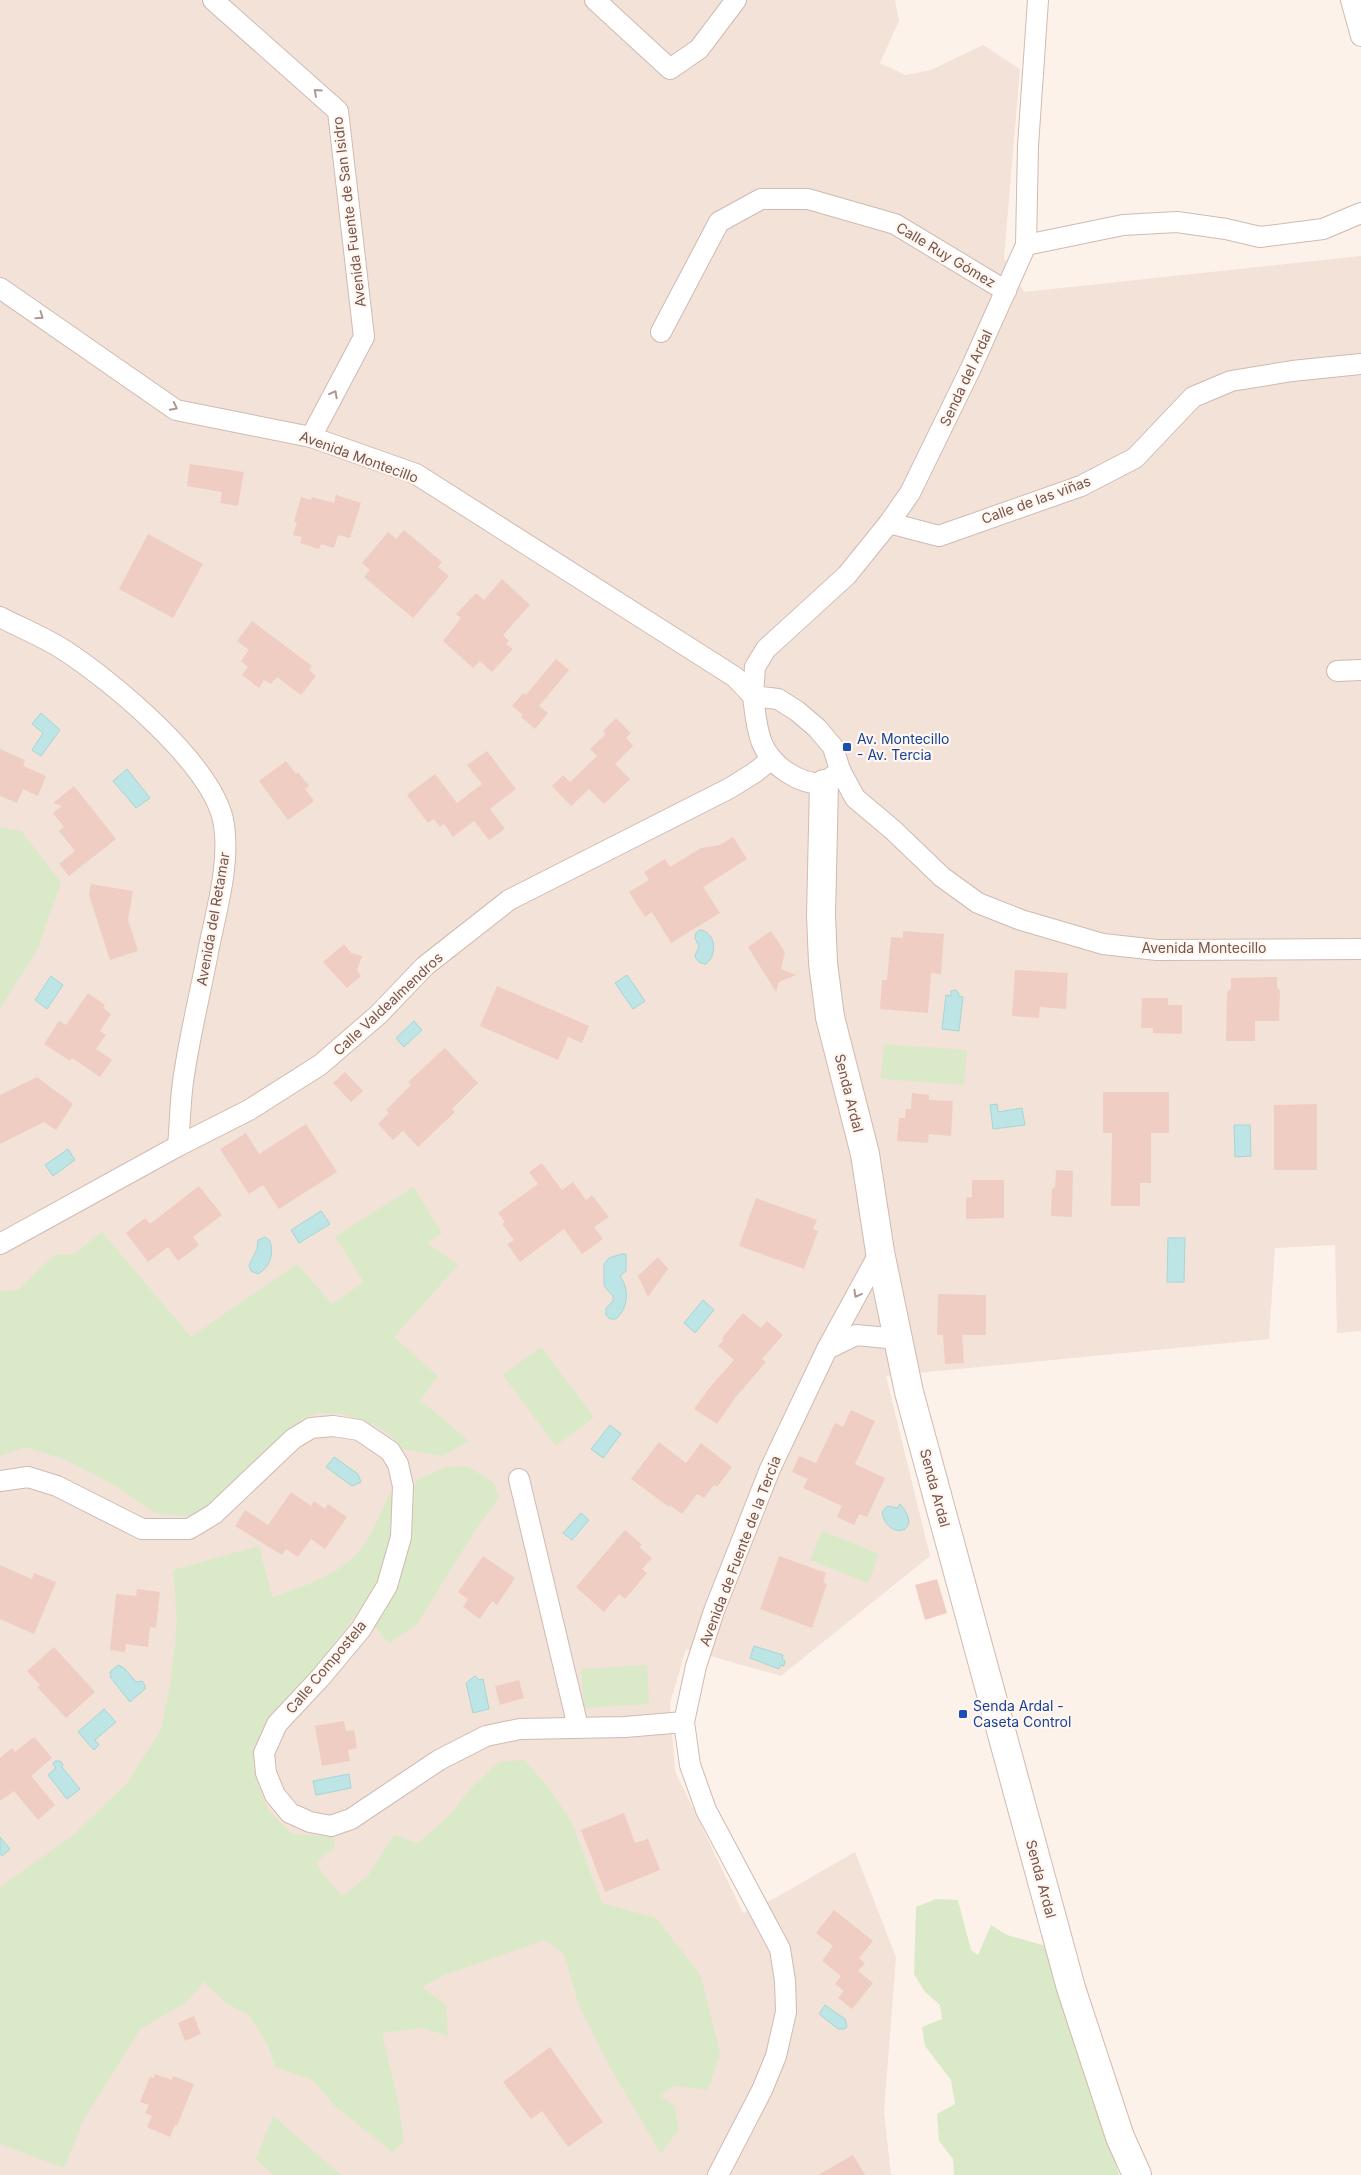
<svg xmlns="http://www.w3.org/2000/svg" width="1361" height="2175" viewBox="0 0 1361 2175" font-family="Inter,sans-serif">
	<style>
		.residential { fill: #f3e2d8 }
		.green { fill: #dae9c8 }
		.water { fill: #bee5e5; stroke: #a4d6d6 }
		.building { fill: #f0cdc2 }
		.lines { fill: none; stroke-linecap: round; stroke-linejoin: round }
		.minor-casing { stroke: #d0bab1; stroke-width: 22 }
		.secondary-casing { stroke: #d2b9af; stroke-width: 30 }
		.minor { stroke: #fff; stroke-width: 20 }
		.secondary { stroke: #fff; stroke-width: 28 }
		.oneway { stroke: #ac9994 }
		.transit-dot { fill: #1a4fb4; stroke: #fef6ef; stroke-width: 2 }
		.labels { text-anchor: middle; stroke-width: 4.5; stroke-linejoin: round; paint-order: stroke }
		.street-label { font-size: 14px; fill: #75554d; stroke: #fef6ef }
		.transit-label { font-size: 14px; fill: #164399; stroke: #fef6ef; text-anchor: start }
	</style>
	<rect width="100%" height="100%" fill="#fcf2e9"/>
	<polygon class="residential" points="0,0 895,0 899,21 880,63 905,75 931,70 983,45 1020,69 1004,258 1024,292 1361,256 1361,1331 1337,1333 1335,1245 1275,1248 1269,1339 886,1376 930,1556 781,1676 686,1649 670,1704 675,1771 743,1913 777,1897 855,1852 896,1957 884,2112 891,2175 0,2175"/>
	<g class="green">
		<polygon points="0,827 21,831 61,882 37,951 0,1008"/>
		<polygon points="884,1044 967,1050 964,1085 881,1079"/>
		<polygon points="413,1187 442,1233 427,1243 458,1265 394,1337 438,1376 420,1400 469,1441 443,1456 403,1449 388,1433 366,1421 342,1414 320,1413 303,1418 217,1499 201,1512 183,1517 155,1513 113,1484 64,1459 25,1447 0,1456 0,1291 18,1290 54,1255 74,1254 102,1232 191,1337 297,1264 332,1304 364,1282 335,1237"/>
		<polygon points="541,1347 594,1417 556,1446 503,1375"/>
		<path d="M467,1466L494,1483L499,1498L478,1526L417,1624L389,1643L360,1609L311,1675L273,1712L258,1740L253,1765L260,1790L268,1810L292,1834L334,1837V1848L316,1862L323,1874L342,1896L367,1877L394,1835L418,1843L451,1814L470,1789L499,1762L524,1760L548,1787L571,1821L602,1903L656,1918L701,1976L720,2054L708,2090L673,2086L660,2096L674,2105L679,2129L661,2154L610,2067L579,2006L564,1954L544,1940L442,1976L422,1987L446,2005L448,2036L423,2028L382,2033L398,2101L404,2142L392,2152L335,2106L313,2080L275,2067L268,2045L249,2015L226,2003L204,1982L185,2003L140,2029L84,2119L64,2168L0,2144V1887L75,1834L127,1783L161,1730L171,1680L177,1622L173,1570L259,1546L272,1597L277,1596C308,1584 343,1574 363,1546C374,1531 381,1511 390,1494L410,1498L417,1480L446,1467Z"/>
		<polygon points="822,1531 879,1554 868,1583 810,1560"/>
		<polygon points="647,1665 649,1704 584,1708 581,1669"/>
		<polygon points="936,1899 958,1900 971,1950 978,1955 991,1925 1007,1935 1046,1946 1061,1998 1119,2175 954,2175 953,2159 939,2141 937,2114 955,2104 951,2080 925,2046 922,2027 942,2019 940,2005 925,1992 914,1974 916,1907"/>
		<polygon points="273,2116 341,2175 273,2175 256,2159"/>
	</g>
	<g class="water">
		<polygon points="41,713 60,730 41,756 32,750 43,733 32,724"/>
		<polygon points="127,769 150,798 136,808 113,781"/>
		<path d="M699,930C716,931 718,955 706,964C699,963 697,962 695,955L699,947L695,938L696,933Z"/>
		<polygon points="627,975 645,1001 633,1009 615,983"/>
		<polygon points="51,976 63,985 47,1009 35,1000"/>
		<polygon points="955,990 958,992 959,996 963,997 959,1031 942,1029 946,995 951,996 951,991"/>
		<polygon points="414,1021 422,1030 404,1047 396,1038"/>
		<polygon points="997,1104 998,1112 1022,1108 1025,1125 993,1129 990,1105"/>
		<polygon points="1234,1125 1250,1125 1251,1156 1235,1157"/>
		<polygon points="68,1149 75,1160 53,1176 45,1165"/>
		<polygon points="321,1211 330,1224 299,1243 291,1230"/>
		<path d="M265,1237L270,1241C274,1255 270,1267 258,1274L251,1271L249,1265L257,1249L258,1240Z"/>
		<polygon points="1168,1238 1185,1238 1184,1282 1167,1282"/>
		<path d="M621,1254H626V1271L620,1276C630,1290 628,1308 616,1319H610L606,1315V1308L613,1301V1296L604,1286V1264L609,1258Z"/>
		<polygon points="703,1300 714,1310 695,1333 684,1323"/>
		<polygon points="610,1425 621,1434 603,1458 591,1449"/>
		<polygon points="334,1457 358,1474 361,1482 352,1486 326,1467"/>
		<path d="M900,1504C926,1534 886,1541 882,1512L887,1506L898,1508Z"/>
		<polygon points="581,1513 589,1520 572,1540 563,1533"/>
		<polygon points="754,1646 783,1655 782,1659 785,1661 784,1666 781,1665 779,1669 750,1658"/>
		<polygon points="118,1665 124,1668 136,1682 142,1681 145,1685 145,1689 130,1702 111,1678 110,1672"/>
		<polygon points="475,1676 479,1680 483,1679 489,1709 473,1713 466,1683"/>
		<polygon points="104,1709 116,1722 95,1740 99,1745 94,1750 78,1732"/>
		<polygon points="55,1761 60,1761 63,1764 62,1767 80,1789 67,1799 48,1775 56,1768 53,1764"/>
		<polygon points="349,1774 351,1788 316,1795 313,1781"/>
		<polygon points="0,1837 10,1849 2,1856 0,1853"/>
		<polygon points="825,2005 845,2019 847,2026 845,2029 838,2029 819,2014"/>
	</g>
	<g class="building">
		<polygon points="190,464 244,472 238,506 220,503 222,492 187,486"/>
		<polygon points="336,495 361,503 350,538 338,535 334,548 321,544 319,549 300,543 302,537 293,535 297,522 294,522 301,497 311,500 312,497 334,503"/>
		<polygon points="404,530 442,562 438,567 449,576 413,618 364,577 370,570 362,563 388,532 396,539"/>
		<polygon points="148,534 203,564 173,618 119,589"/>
		<polygon points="502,579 530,605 503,635 509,641 506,644 513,649 492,672 480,661 473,668 443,641 461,618 456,614 476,593 484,600"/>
		<polygon points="252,621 312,666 309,670 316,676 301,695 277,677 271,684 264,680 259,688 242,675 248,667 241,661 249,650 237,641"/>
		<polygon points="556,659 569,670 539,706 548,713 535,729 521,717 523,715 512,706 523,693 526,695"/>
		<polygon points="616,718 631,733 626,738 633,746 615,764 630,779 604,804 589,789 571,806 552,786 563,775 570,782 597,756 590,749 606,734 603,731"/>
		<polygon points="0,749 25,760 23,766 46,776 38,796 23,789 17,803 0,796"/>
		<polygon points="487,751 516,789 490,809 505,829 489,840 474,821 453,837 444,824 440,827 434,819 428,823 407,795 435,774 457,803 482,784 467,765"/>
		<polygon points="286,761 296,774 298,772 309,786 305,789 314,801 288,820 259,781"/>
		<polygon points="74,786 116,839 69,876 59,864 75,851 59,831 64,827 53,813 62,806 53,803"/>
		<polygon points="733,837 747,859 703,887 720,913 671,943 652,912 645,917 629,892 649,880 644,872 665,859 670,867 701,848 720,845"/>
		<polygon points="91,884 133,891 128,920 138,951 110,960 89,895"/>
		<polygon points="771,931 785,952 781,969 796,975 779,982 776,992 748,947"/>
		<polygon points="903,931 944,934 941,974 931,973 928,1013 880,1009 882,980 887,980 891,937 903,938"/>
		<polygon points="344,944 351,953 362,956 357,970 361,976 347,988 323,962"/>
		<polygon points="1015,970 1068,973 1066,1009 1040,1007 1039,1018 1012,1016"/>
		<polygon points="1277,977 1277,987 1280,991 1279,1021 1255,1021 1255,1041 1226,1041 1227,992 1231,989 1231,978"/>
		<polygon points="497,986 589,1026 582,1043 568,1037 558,1060 480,1026"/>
		<polygon points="88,993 105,1005 103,1008 111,1014 100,1031 106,1035 96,1049 112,1060 100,1077 72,1058 70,1061 44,1044 59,1021 66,1025"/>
		<polygon points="1142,998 1168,998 1168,1005 1182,1005 1182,1034 1153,1033 1153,1028 1141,1028"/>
		<polygon points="445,1048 478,1083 452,1109 455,1112 418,1147 403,1131 393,1140 378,1124 389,1113 386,1110 411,1085 408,1082"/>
		<polygon points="345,1072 363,1091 351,1102 333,1083"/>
		<polygon points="37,1077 73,1104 56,1130 44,1122 0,1144 0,1095"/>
		<polygon points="1103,1092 1169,1092 1169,1133 1151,1133 1151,1183 1140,1183 1140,1206 1111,1206 1112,1133 1103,1133"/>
		<polygon points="912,1093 929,1095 929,1100 953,1101 951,1136 929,1134 928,1143 897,1141 899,1118 905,1118 906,1109 911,1109"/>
		<polygon points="1317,1104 1317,1170 1274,1170 1274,1105"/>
		<polygon points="306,1124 337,1172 279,1209 263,1185 249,1194 220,1149 246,1133 259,1154"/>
		<polygon points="542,1163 562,1190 573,1182 586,1200 592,1195 609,1217 594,1227 603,1239 582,1254 564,1229 520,1262 507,1244 514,1240 502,1224 505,1222 498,1213 538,1184 529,1172"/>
		<polygon points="1056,1170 1073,1171 1072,1217 1051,1216 1052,1189 1055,1187"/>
		<polygon points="972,1180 1004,1180 1004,1218 966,1219 966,1198 972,1197"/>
		<polygon points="199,1186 222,1215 193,1237 199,1245 178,1261 168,1247 148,1262 126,1233 145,1218 150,1224"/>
		<polygon points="756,1198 817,1220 813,1229 818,1231 804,1269 739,1246"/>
		<polygon points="658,1257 668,1269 648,1297 638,1276"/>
		<polygon points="938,1294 986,1295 986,1335 962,1335 964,1363 945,1364 943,1335 937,1335"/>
		<polygon points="743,1313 761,1328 767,1321 783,1335 762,1359 766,1362 735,1398 717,1424 694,1409 710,1387 734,1360 718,1346 724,1340 722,1338"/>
		<polygon points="851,1410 875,1421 855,1464 885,1478 867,1517 859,1514 854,1525 837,1517 842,1506 803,1488 808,1479 792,1472 799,1456 816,1463 835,1423 843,1427"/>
		<polygon points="659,1442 686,1463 701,1443 732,1467 717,1487 714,1485 704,1498 697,1494 682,1514 670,1505 669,1507 631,1479"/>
		<polygon points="291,1492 311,1506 314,1501 325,1509 328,1504 347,1517 325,1549 311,1539 298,1557 286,1549 282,1555 235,1526 245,1510 268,1525"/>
		<polygon points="625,1530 642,1545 639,1547 652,1558 642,1569 647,1573 625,1599 619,1594 604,1612 576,1587"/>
		<polygon points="483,1556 515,1578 497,1605 492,1601 480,1619 463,1607 468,1599 458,1592"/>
		<polygon points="779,1556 826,1573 823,1582 827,1584 812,1628 760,1609"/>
		<polygon points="0,1565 32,1579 34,1573 56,1582 34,1634 0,1619"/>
		<polygon points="937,1579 947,1613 925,1620 915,1585"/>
		<polygon points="137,1589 160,1592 156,1628 150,1627 148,1647 126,1644 125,1652 110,1650 116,1594 136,1596"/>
		<polygon points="54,1647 95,1692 66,1718 37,1687 40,1685 27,1671"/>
		<polygon points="519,1680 524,1698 500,1705 495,1686"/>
		<polygon points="344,1721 346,1731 354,1730 357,1748 348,1750 350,1761 322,1766 315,1726"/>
		<polygon points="34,1737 52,1758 31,1776 55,1805 38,1820 14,1791 0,1801 0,1758 12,1748 15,1752"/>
		<polygon points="624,1813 635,1843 648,1839 660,1870 605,1892 581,1830"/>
		<polygon points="834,1910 873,1941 859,1958 865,1963 858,1971 873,1983 852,2009 838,1998 844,1991 835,1984 841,1976 822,1961 833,1946 816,1933"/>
		<polygon points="194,2016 201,2034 185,2041 178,2023"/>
		<polygon points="550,2047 603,2122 568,2147 542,2111 531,2119 503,2082"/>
		<polygon points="155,2074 172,2080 173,2076 194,2084 177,2126 175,2125 170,2137 147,2127 152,2116 145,2113 149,2105 140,2102 150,2077 154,2078"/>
		<polygon points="853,2155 865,2175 818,2175"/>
	</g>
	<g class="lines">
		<g class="minor-casing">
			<g id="minor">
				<polyline points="213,0 338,111 364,337 311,437"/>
				<polyline points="595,0 670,69 699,49 736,0"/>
				<polyline points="1351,0 1361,36"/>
				<polyline points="1026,245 1123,225 1177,222 1226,229 1260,237 1323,229 1361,213"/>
				<polyline points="0,288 176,410 311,437 416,474 735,677 753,696"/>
				<polyline points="661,332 719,222 761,199 808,199 895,224 1006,291"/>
				<polyline points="889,523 939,536 1081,486 1135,458 1193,397 1231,381 1292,371 1361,364"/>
				<path d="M0,617C21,628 44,637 64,650C112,681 216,767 224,825C230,866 216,911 208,952C200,995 189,1038 183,1082C180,1103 180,1125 178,1146"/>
				<polyline points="1337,671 1361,670"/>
				<polyline points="753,696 755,667 766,649 847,575 889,523 910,493 971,368 1026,245 1028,146 1038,0"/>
				<path d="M753,696L778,699L797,711L817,728L833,747L840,770L824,784C799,784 772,767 762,743C756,728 755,712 753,696Z"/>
				<polyline points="840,770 855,798 893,830 942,877 978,903 1021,920 1103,944 1157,950 1361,949"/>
				<polyline points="0,1244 178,1146 249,1110 320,1065 378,1015 425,966 509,900 730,788 754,773 772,759"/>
				<polyline points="827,1349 856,1335 898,1339"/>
				<polyline points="519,1479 578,1727"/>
				<polyline points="0,1481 28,1477 57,1486 142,1529 189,1529 214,1514 293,1439 311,1428 333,1426 359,1430 390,1451 398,1464 403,1486 401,1537 387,1586 361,1629 321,1677 277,1724 264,1753 266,1773 275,1795 290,1813 310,1822 331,1826 351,1819 439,1760 486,1736 520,1729 625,1727 684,1722"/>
				<polyline points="718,2175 762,2090 776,2056 786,2012 785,1981 780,1949 706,1810 690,1765 684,1722 696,1666 714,1611 770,1469 827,1349 880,1252"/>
			</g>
		</g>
		<g class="secondary-casing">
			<polyline id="secondary" points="824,784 821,915 823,963 830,1017 865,1154 880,1252 909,1392 1071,1988 1120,2137 1137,2175"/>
		</g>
		<use href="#minor" class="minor"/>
		<use href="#secondary" class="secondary"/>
	</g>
	<defs><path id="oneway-chevron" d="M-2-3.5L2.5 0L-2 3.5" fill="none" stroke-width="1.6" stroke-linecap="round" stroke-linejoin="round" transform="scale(1.25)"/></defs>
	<g class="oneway">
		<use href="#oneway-chevron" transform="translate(317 92) rotate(-138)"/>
		<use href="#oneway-chevron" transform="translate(40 316) rotate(35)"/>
		<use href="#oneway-chevron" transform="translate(334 394) rotate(-62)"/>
		<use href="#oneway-chevron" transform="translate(174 407) rotate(27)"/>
		<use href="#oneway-chevron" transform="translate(857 1294) rotate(119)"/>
	</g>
	<g class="transit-dot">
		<rect x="842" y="742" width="10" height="10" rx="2.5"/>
		<rect x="958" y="1709" width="10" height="10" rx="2.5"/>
	</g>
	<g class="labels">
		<g class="street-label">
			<text transform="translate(349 212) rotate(-97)" y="5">Avenida Fuente de San Isidro</text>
			<text transform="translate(946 255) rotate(31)" y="5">Calle Ruy Gómez</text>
			<text transform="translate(966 378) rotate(-65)" y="5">Senda del Ardal</text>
			<text transform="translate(359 457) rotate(20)" y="5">Avenida Montecillo</text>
			<text transform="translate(1036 500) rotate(-20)" y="5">Calle de las viñas</text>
			<text transform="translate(213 919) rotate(-80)" y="5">Avenida del Retamar</text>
			<text x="1204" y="953">Avenida Montecillo</text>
			<text transform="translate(388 1004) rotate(-43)" y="5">Calle Valdealmendros</text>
			<text transform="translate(849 1093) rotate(76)" y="5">Senda Ardal</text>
			<text transform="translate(935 1488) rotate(75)" y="5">Senda Ardal</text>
			<text transform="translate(740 1551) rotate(-69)" y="5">Avenida de Fuente de la Tercia</text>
			<text transform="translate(326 1667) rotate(-50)" y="5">Calle Compostela</text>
			<text transform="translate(1041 1879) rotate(75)" y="5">Senda Ardal</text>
		</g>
		<g class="transit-label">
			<text x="857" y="744">Av. Montecillo<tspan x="857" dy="16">- Av. Tercia</tspan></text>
			<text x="973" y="1711">Senda Ardal -<tspan x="973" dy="16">Caseta Control</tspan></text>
		</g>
	</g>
</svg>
